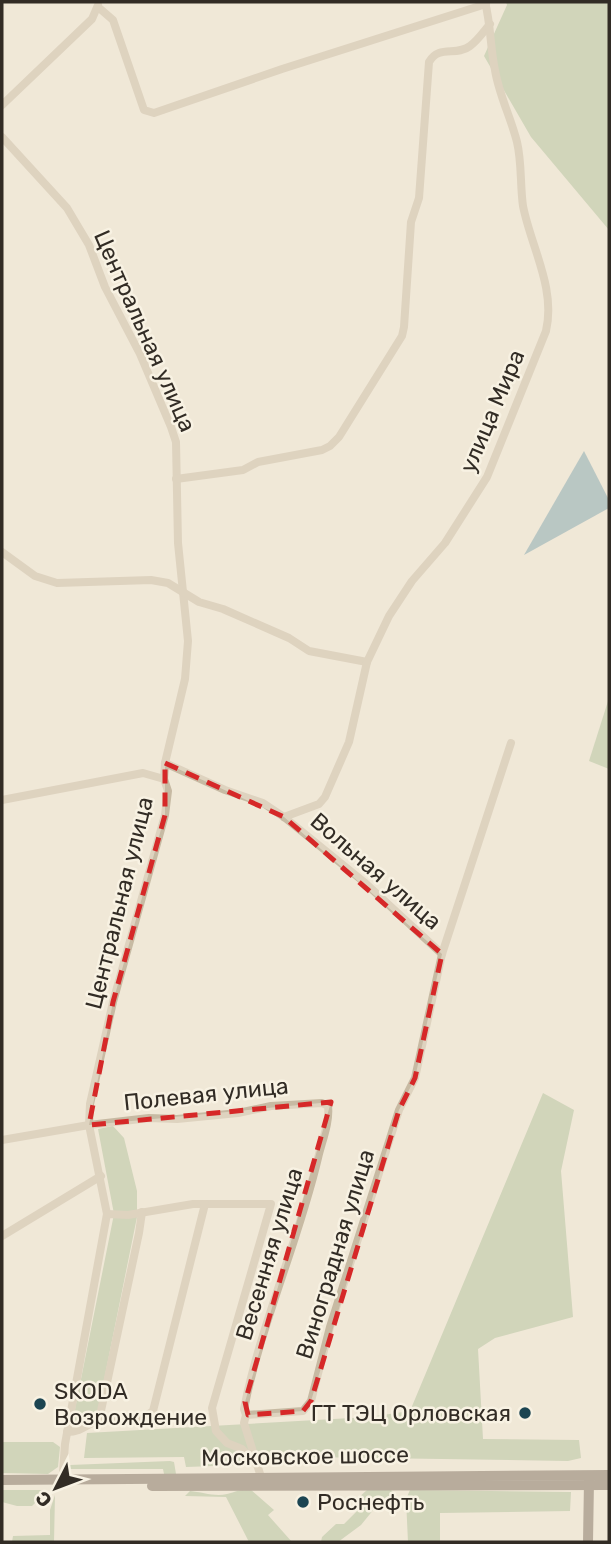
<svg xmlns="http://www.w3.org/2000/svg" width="611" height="1544" viewBox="0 0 611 1544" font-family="Rubik,sans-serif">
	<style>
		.green { fill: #aabe98 }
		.water { fill: #77a0ac }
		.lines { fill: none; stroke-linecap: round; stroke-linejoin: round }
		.minor { stroke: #c7baa3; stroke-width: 8 }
		.major { stroke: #746556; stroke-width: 10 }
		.marked { fill: none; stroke: #d62828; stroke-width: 5; stroke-dasharray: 14 9; stroke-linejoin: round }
		.poi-dot { fill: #1c4552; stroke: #f8f2e3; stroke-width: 2.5 }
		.labels { text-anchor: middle; stroke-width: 5; stroke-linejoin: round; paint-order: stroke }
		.street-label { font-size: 23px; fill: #322c25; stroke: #f8f2e3 }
		.poi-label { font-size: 23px; fill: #322c25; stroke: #f8f2e3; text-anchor: start }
	</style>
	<rect width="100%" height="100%" fill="#f0e8d7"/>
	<g class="green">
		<polygon points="506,2 609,2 609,230 531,137 484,56 507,5"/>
		<polygon points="609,698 609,769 589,761"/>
		<polygon points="543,1093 574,1110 561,1171 573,1317 495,1338 478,1349 483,1439 579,1440 581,1458 568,1461 245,1456 242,1465 186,1467 184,1457 84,1458 87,1433 369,1417 410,1411"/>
		<polygon points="113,1126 124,1138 137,1191 137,1217 97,1415 74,1426 72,1424 114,1214 98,1129"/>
		<polygon points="2,1442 53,1442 60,1447 58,1467 48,1474 2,1473"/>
		<polygon points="170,1461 174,1462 176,1474 164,1474 163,1469 70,1469 70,1465"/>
		<path d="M250,1489L274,1510L268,1515L292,1542H249L226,1497L185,1496L190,1491C202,1492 215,1497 227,1494C235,1492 241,1489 250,1489Z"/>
		<polygon points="2,1490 43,1490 45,1493 32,1506 17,1506 2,1502"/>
		<polygon points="367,1490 391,1490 396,1495 395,1508 374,1509 361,1525 338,1542 321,1542 322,1537 336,1524 344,1524 357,1511 358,1498"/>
		<polygon points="410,1490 571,1492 570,1511 440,1513 440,1542 408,1542 406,1499"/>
		<polygon points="55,1495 54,1542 12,1542 13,1536 50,1535 50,1510"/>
	</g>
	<polygon class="water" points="584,451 609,500 609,508 524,555"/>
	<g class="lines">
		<g class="minor">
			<polyline points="98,7 113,20 144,110 154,113 282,69 486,4"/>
			<polyline points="2,105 92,19 98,5"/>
			<polyline points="2,137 67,208 89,245 105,287 140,354 171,427 176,442 178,543 188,641 185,679 165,763 164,779 168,791 165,815 113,1002 90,1104 89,1125 107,1214 65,1444 62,1486"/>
			<path d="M176,479L243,470L258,462L322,450L330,446L339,437L402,336L404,327L411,222L419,198L429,62C439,44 456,57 470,46C478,40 484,31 490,24"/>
			<polyline points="2,552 35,576 57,583 151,580 168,583 199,602 223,609 289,638 309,651 367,662"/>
			<polyline points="165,763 225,790 263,803 284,817 364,882 442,954"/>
			<polyline points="2,800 143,773 164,779"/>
			<path d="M284,817L319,804L325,797L349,742L367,662L389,616L412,581L445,543L487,477L546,331C556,288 531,247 523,206C520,185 522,163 517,142C511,118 499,95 495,70C490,47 491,25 485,2"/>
			<path d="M2,1140L89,1125L149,1118L177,1119L238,1113L271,1106L322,1103L328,1106C330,1122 322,1141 318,1158C298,1243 261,1323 244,1409L246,1415L244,1423L261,1477"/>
			<polyline points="107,1214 128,1215 193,1204 271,1204 212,1408 216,1431 227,1443 242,1449 258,1466"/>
			<polyline points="2,1236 101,1176"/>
			<polyline points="246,1415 303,1411 311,1401 330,1327 399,1110 415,1078 442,954 511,743"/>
			<polyline points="99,1420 139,1233 142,1212"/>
			<path d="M67,1432C84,1432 89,1421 104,1419C119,1417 142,1421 153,1411L205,1204"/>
		</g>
		<g class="major">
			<polyline points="2,1480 609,1475"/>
			<polyline points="152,1486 609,1485"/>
			<polyline points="588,1542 589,1481"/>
		</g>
	</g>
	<path d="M0 0H611V1544H0ZM165,763L284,817L442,954L415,1078L399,1110L311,1401L303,1411L248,1415L245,1402L331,1102L89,1125L113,1002L165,815Z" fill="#f0e8d7" fill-opacity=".55" fill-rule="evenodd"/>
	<path class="marked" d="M165,763L284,817L442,954L415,1078L399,1110L311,1401L303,1411L248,1415L245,1402L331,1102L89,1125L113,1002L165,815Z"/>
	<g class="poi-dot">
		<circle cx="40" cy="1404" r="7"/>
		<circle cx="525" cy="1413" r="7"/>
		<circle cx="303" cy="1502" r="7"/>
	</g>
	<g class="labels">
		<g class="street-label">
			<text transform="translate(145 331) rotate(66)" y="8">Центральная улица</text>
			<text transform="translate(492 411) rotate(-67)" y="8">улица Мира</text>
			<text transform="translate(376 871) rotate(41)" y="8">Вольная улица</text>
			<text transform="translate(119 903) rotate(-76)" y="8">Центральная улица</text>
			<text transform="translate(206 1094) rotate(-6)" y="8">Полевая улица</text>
			<text transform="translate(269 1254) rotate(-73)" y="8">Весенняя улица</text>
			<text transform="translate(335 1254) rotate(-73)" y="8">Виноградная улица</text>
			<text transform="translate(305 1456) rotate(-1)" y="8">Московское шоссе</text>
		</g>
		<g class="poi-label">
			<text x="54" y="1399">SKODA<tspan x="54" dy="26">Возрождение</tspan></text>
			<text x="511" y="1421" text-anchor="end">ГТ ТЭЦ Орловская</text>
			<text x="317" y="1510">Роснефть</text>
		</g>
	</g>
	<rect width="611" height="1544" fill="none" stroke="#322c25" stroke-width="7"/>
	<g transform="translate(56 1488) rotate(228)" stroke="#f8f2e3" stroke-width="5" paint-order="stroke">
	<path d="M0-5L12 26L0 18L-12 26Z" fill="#322c25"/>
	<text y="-10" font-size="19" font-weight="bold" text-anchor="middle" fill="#322c25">С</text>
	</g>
</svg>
